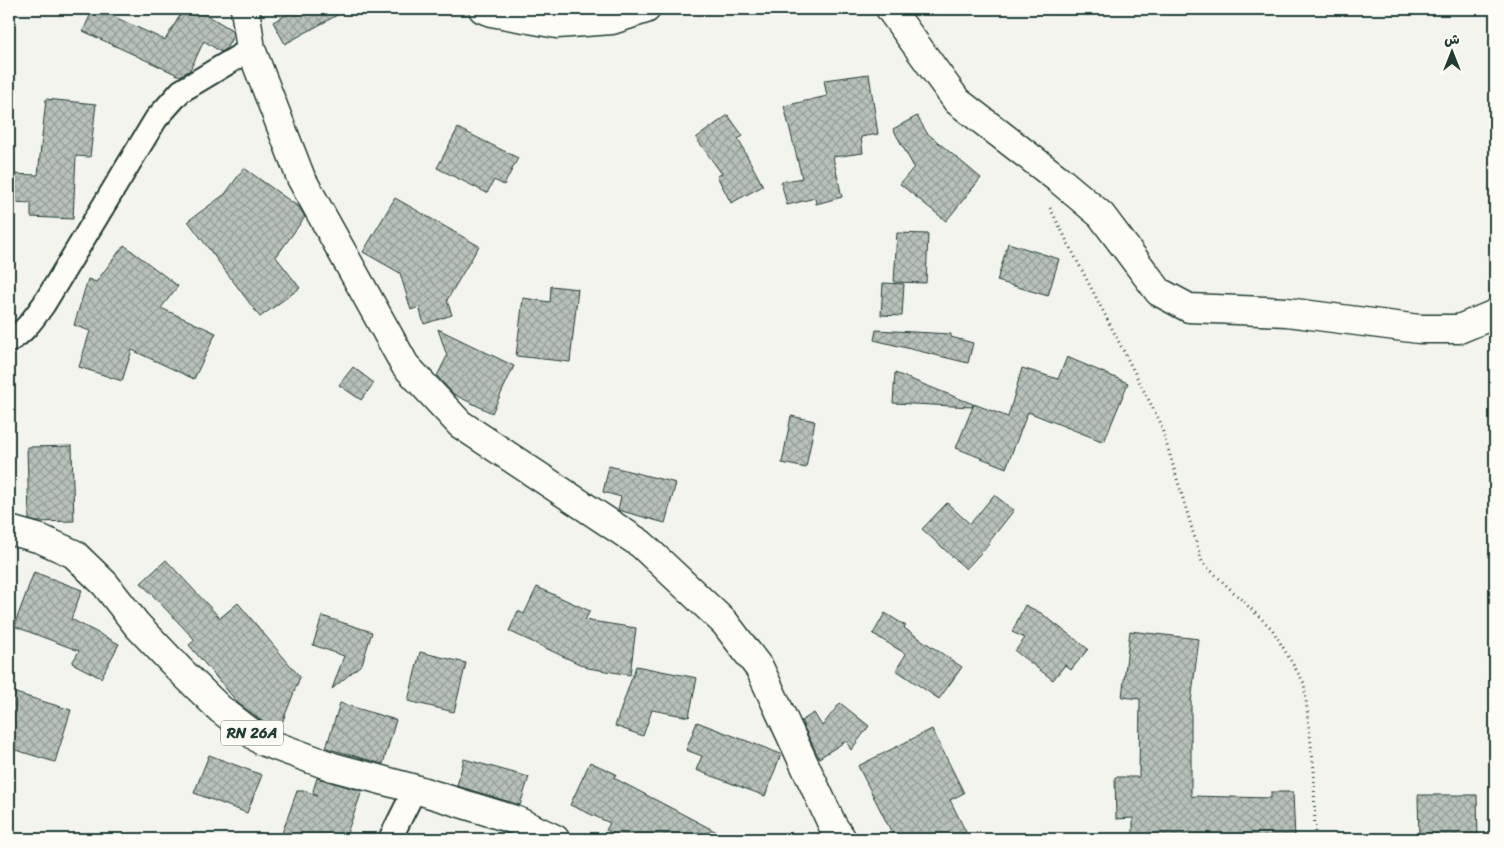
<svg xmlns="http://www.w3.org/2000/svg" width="1504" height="848" viewBox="0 0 1504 848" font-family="Sriracha,'Playpen Sans Arabic',sans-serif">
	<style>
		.building { fill: url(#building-cross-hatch); stroke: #1f3d34 }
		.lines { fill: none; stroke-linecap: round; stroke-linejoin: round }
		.street-casing { stroke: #1f3d34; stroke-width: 26 }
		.secondary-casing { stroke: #1f3d34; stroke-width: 31 }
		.primary-casing { stroke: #1f3d34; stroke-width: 31 }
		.path { stroke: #1f3d34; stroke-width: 3; stroke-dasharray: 1 4; stroke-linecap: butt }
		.street { stroke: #fdfcf7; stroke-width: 22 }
		.secondary { stroke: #fdfcf7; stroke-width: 28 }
		.primary { stroke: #fdfcf7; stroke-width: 28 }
		.labels { text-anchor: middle; stroke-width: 5; stroke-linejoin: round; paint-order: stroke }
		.shield { fill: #fdfcf7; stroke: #62766e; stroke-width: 1 }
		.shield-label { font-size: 15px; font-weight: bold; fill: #1f3d34 }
	</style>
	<defs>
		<pattern id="building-cross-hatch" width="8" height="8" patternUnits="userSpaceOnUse" patternTransform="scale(1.25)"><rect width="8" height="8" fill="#b9c1bb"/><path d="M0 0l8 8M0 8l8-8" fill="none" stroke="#969e99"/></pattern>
	</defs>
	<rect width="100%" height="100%" fill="#f4f4ef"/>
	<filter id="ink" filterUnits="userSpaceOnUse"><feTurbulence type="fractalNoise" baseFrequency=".02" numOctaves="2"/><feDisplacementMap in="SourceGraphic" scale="10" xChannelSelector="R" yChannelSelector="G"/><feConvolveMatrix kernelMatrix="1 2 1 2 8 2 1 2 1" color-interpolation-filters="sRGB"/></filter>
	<g filter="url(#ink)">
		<g class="building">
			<polygon points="93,9 97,9 165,40 184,9 197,9 232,30 233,36 226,49 221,52 204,41 190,70 180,76 83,31"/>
			<polygon points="297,9 348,9 285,44 273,22"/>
			<polygon points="869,74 878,134 861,137 863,153 833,157 842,197 816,204 815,198 787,205 781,182 802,178 784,106 827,96 824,80"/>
			<polygon points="46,99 96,104 90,157 76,156 73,219 31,217 31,203 9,202 9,174 38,175"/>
			<polygon points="728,115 743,136 738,139 763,186 731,203 717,176 722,174 696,138"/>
			<polygon points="917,116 927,133 981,178 946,221 900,184 914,167 893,129"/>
			<polygon points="458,128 518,158 504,185 494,180 487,193 437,168"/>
			<polygon points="244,168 300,208 305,217 276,257 300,288 260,317 188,221 225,194"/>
			<polygon points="395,198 479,246 447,300 452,315 424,324 419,307 411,310 400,273 363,252"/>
			<polygon points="897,233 928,234 926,283 894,282"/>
			<polygon points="1008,243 1059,259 1048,296 997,281"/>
			<polygon points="124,245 178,286 161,308 216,333 194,379 132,350 122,381 79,367 90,331 74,325 88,279 96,282"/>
			<polygon points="883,283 904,284 902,316 881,315"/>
			<polygon points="551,286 578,289 570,362 516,356 523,298 550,302"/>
			<polygon points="438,329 514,366 492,413 453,394 437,376 447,356"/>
			<polygon points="876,330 951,334 951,337 973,343 968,363 874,340"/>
			<polygon points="1067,357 1128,383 1104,442 1028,412 1006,468 956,448 974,404 1008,417 1022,368 1058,379"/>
			<polygon points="353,367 374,383 361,400 339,385"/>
			<polygon points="895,373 973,404 972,407 893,403"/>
			<polygon points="791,416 815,421 806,468 782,463"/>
			<polygon points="72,446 74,521 37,522 29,520 27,447"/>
			<polygon points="609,466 676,483 665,523 618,510 621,497 603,492"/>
			<polygon points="994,495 1014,510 989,542 990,543 966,569 922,529 947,503 970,524"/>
			<polygon points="166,560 220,618 238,603 300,677 280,728 278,730 270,727 238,703 189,645 195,640 141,583"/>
			<polygon points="34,572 82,590 71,619 119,644 101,678 72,663 79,651 14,626"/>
			<polygon points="537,587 590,611 585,620 636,628 630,675 588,668 509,631 518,611 524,614"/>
			<polygon points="1025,605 1041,613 1088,649 1071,670 1065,665 1053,680 1015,651 1025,638 1012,632"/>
			<polygon points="885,613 906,626 904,628 962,667 939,699 896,670 906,654 873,634"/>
			<polygon points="322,616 372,632 362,664 332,689 344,656 313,645"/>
			<polygon points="1130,631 1199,639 1191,702 1191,796 1271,798 1271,792 1293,792 1295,839 1133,839 1133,818 1116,819 1115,777 1139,777 1140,699 1122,697"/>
			<polygon points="420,652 466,663 454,712 408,701"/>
			<polygon points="636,666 697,678 689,717 652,710 643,736 615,726"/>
			<polygon points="9,691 71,710 55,762 9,748"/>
			<polygon points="340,703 396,720 383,764 326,748"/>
			<polygon points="840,703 869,726 851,750 846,741 819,758 801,721 814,713 822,726"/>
			<polygon points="697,722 781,754 765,796 696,770 702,756 686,750"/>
			<polygon points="932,729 964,793 950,800 966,832 951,839 895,839 858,766"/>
			<polygon points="209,755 262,775 247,813 194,793"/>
			<polygon points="464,759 529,777 520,805 457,786"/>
			<polygon points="590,762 616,774 614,778 730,839 623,839 606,830 610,823 570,805"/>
			<polygon points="317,778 362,791 345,839 280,839 297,791 305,791 317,796 313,791"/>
			<polygon points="1418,795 1477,795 1478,839 1419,839"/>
		</g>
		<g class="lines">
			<g class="street-casing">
				<g id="street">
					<path d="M9,341C24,333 34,318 44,304L156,119L181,91L251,49"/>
					<polyline points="390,839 415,789"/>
				</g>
			</g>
			<g class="secondary-casing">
				<g id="secondary">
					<polyline points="245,9 251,49 301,178 405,365 460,424 641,544 725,623 760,669 833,826 842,839"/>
					<polyline points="483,9 491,12 557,24 612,20 646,9"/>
					<polyline points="890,9 957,101 1057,178 1101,215 1159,292 1189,308 1287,312 1419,329 1459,329 1495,314"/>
				</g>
			</g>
			<g class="primary-casing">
				<polyline id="primary" points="9,530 41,539 74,554 105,584 137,625 179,669 220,709 262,741 333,767 415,789 515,820 555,839"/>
			</g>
			<polyline class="path" points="1050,208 1160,422 1202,562 1272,629 1304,683 1314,770 1315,839"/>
			<use href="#street" class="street"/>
			<use href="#secondary" class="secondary"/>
			<use href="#primary" class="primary"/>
		</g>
	</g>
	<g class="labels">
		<rect class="shield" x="221" y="720.5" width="62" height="25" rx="4"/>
		<g class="shield-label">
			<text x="252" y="738">RN 26A</text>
		</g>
	</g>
	<rect width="1504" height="848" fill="none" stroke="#fdfcf7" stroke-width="30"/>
	<rect x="15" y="15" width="1474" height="818" fill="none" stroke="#1f3d34" stroke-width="2" filter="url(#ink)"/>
	<g transform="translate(1452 52)" stroke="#fdfcf7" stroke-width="4" paint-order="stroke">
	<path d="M0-4L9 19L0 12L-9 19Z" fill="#1f3d34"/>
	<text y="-8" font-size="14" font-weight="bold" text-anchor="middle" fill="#1f3d34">ش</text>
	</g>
</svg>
